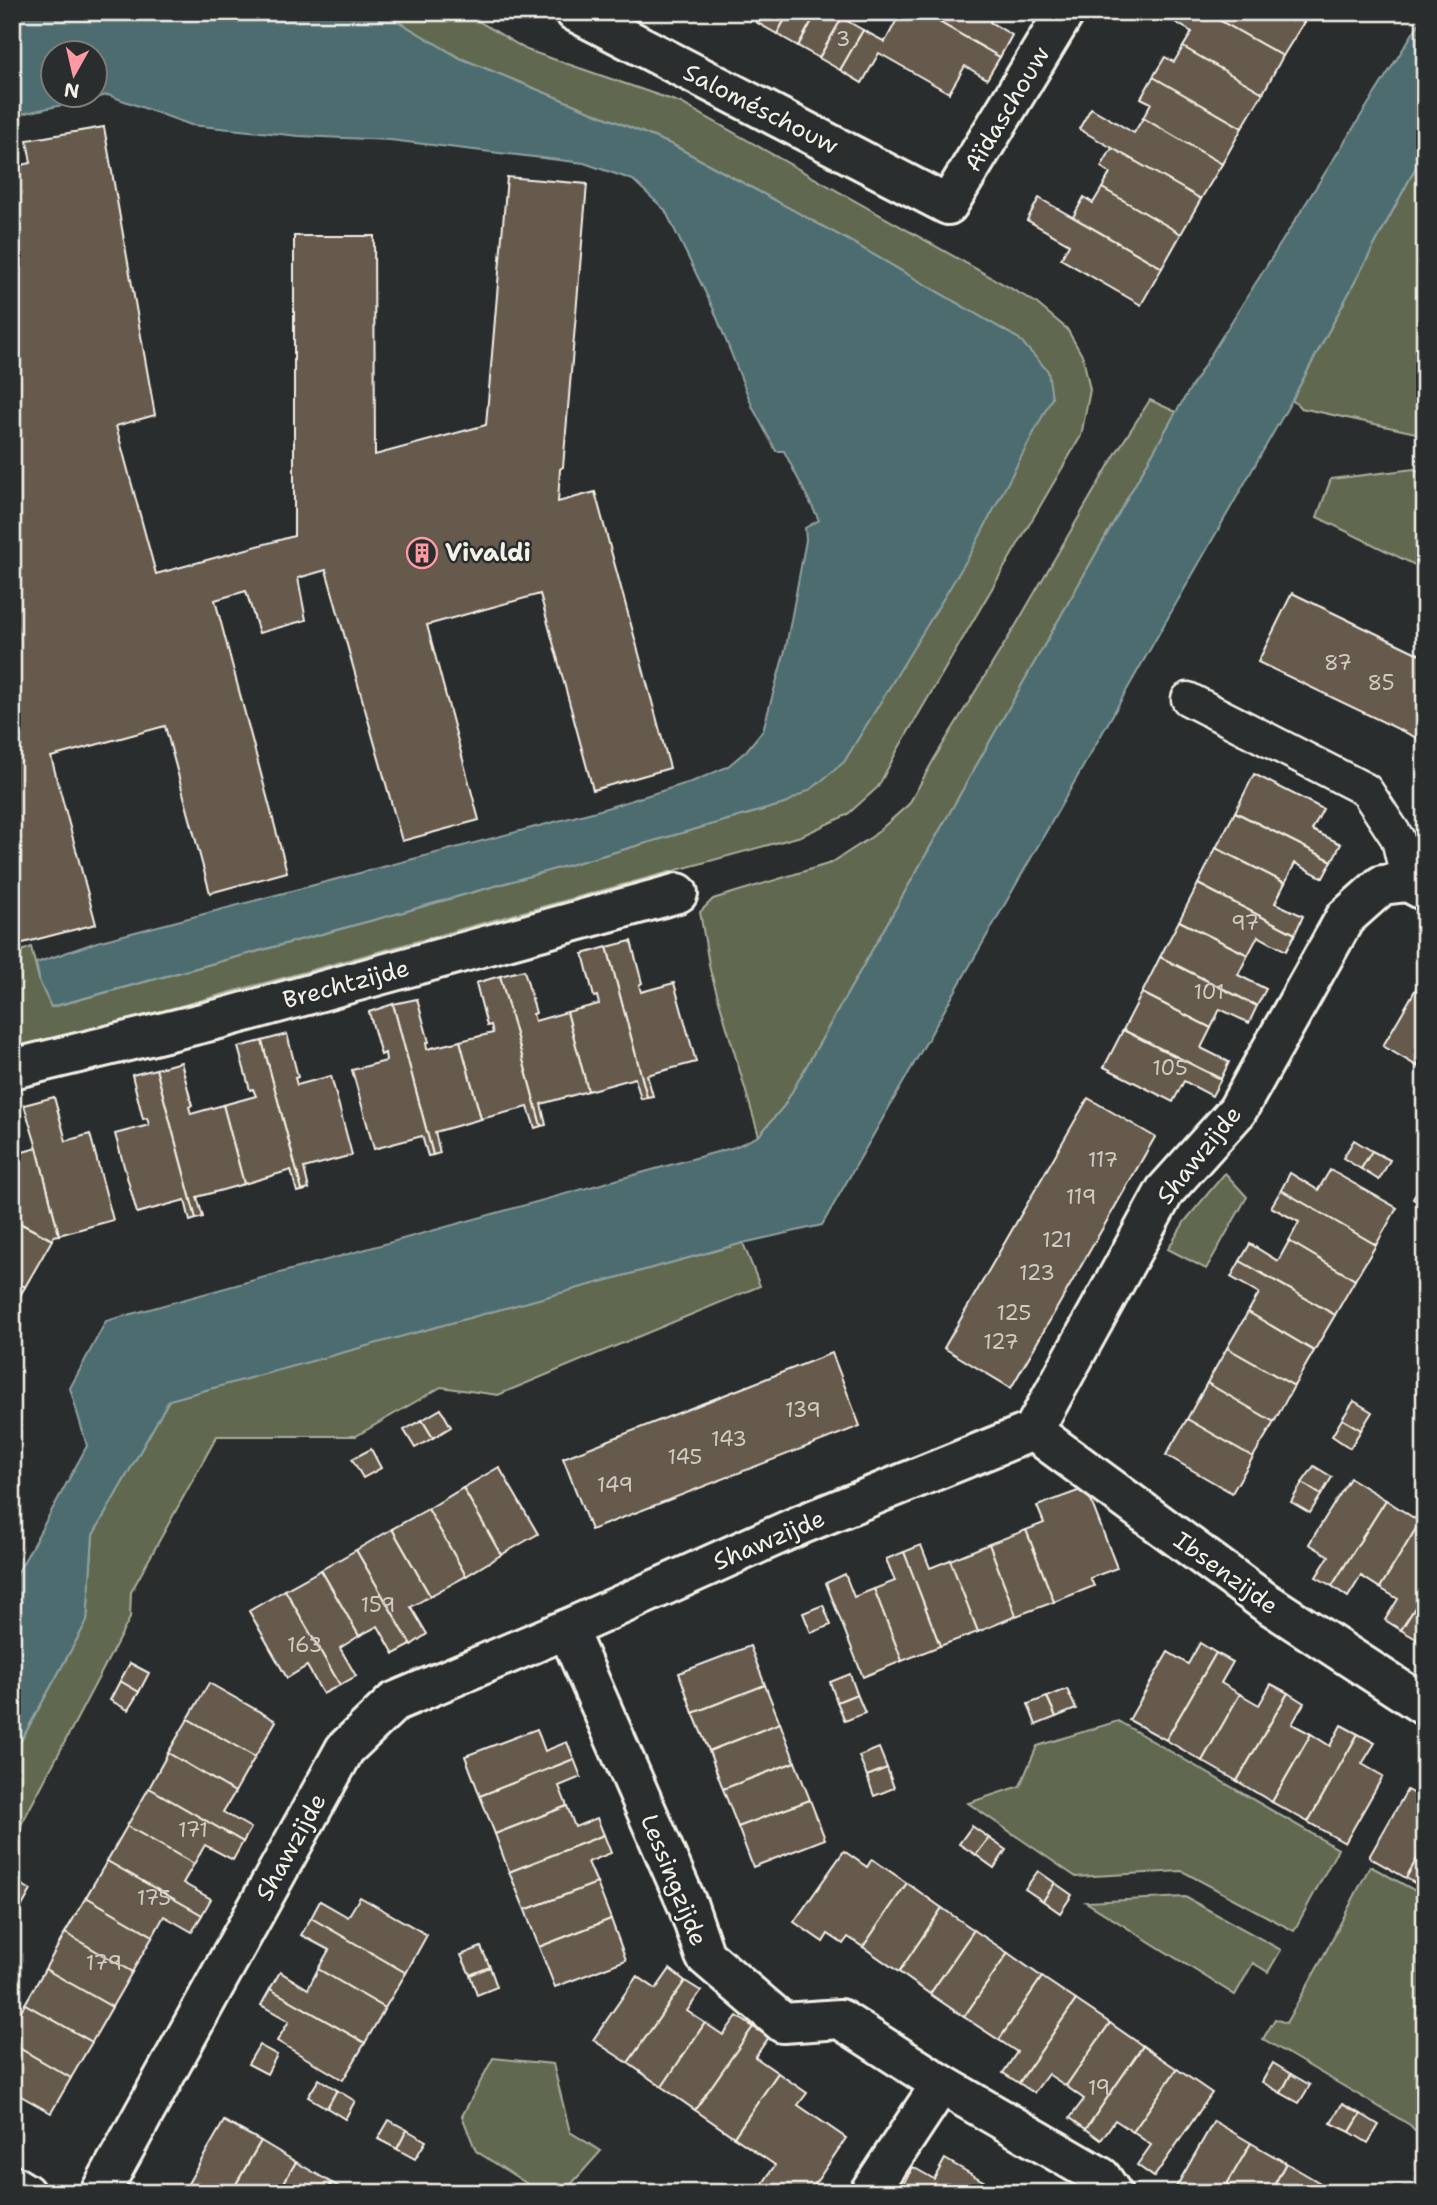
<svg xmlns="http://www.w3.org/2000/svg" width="1437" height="2205" viewBox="0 0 1437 2205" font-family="'Shantell Sans',sans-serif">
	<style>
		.green { fill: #61694f; stroke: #aaad9c; stroke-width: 2 }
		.water { fill: #4d6c70; stroke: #90a1a0; stroke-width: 2; fill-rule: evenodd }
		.building { fill: #665a4d; stroke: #f4f1e8; stroke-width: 2 }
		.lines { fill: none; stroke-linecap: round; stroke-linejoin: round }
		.lane-casing { stroke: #f4f1e8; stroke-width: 37 }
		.street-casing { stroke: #f4f1e8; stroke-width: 44 }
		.lane { stroke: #2a2d2e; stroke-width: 32 }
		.street { stroke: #2a2d2e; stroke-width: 38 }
		.labels { text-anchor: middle; stroke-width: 5; stroke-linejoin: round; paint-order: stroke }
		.number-label { font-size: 21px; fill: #d0cbc1 }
		.street-label { font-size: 24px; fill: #f4f1e8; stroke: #2a2d2e }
		.poi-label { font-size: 24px; font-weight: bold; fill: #f4f1e8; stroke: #2a2d2e; text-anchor: start }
	</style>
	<rect width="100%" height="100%" fill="#2a2d2e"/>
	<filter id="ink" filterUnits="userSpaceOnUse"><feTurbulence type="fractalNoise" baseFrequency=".0143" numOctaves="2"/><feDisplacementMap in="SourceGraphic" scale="14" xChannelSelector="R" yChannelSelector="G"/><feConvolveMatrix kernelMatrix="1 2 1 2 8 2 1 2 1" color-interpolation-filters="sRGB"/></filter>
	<g filter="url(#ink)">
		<g class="green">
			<polygon points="382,12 463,12 527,50 681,103 1035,302 1067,329 1083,357 1090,390 1081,436 897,751 878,787 847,815 801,836 12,1052 12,955 31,947 40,983 52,1007 403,912 784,804 1019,339 848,240 673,145 460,58"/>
			<polygon points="1425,150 1425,435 1301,408 1292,400"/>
			<polygon points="1150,400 1176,412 784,1106 759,1136 710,970 700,912 713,899 831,863 873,836 909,804 934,759 1016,625 1116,453"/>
			<polygon points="1414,469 1425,475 1425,570 1317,517 1331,479"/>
			<polygon points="1225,1173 1247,1197 1206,1269 1168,1249 1185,1221"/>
			<polygon points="743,1243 760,1286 498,1395 441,1387 356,1436 217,1436 131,1592 130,1618 12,1842 12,1757 87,1621 93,1535 169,1400"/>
			<polygon points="1118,1721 1338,1849 1294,1931 1182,1871 1076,1877 968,1803 1020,1786 1037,1746"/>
			<polygon points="1370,1866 1425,1896 1425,2141 1410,2125 1263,2039 1275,2019 1286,2023 1321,1961"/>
			<polygon points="1185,1897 1281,1950 1268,1972 1253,1963 1235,1995 1086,1902"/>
			<polygon points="493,2058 553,2064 570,2132 601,2151 567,2189 540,2192 476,2151 462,2116"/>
		</g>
		<g class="water">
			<path d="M12,12H382L460,58L673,145L848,240L1019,339L1048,371L1052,398L971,553L844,762L814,787L784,804L403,912L51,1007L40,983L36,963L97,942L600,810L694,781L727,767L746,751L763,730L786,647L806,540L805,528L819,520L784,451H776L753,408L713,308L665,210L633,180L584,163L390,140L299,136L191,125L108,95L12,116ZM52,52H94V94H52Z"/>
			<polygon points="1425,14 1425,150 1292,400 822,1225 743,1243 169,1400 93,1535 87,1621 12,1757 12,1583 87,1446 70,1388 106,1321 735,1147 759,1136 784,1106 1176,412 1213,351"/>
		</g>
		<g class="building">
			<polygon points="761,12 789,12 777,34 756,22"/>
			<polygon points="789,12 817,12 798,46 777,34"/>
			<polygon points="817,12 832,12 842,18 819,58 798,46"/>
			<polygon points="901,12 922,12 1000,57 987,79 965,66 949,93 879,53 862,83 840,70 863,30 885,42"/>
			<polygon points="922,12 995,12 990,22 1012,35 1000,57"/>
			<polygon points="1158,12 1205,12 1283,56 1263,93 1183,47 1192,32"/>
			<polygon points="1205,12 1286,12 1304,22 1283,56"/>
			<polygon points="1286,12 1310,12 1304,22"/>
			<polygon points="842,18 863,30 840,70 819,58"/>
			<polygon points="1183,47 1263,93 1242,128 1153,77 1165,57 1174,62"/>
			<polygon points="1153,77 1242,128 1222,164 1143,118 1151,103 1141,98"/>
			<polygon points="1091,108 1134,133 1143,118 1222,164 1201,199 1079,129"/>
			<polygon points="104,127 155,415 116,426 156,574 294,536 294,236 374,236 375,455 486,425 507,177 587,184 563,467 560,469 558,502 595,492 670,768 593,790 540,594 427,625 479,820 402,841 326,570 298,578 306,620 259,633 246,591 215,600 287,872 210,893 165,726 51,757 96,924 19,944 12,919 12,167 31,163 27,140"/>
			<polygon points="1112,148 1201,199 1181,234 1102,188 1110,173 1101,167"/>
			<polygon points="1102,188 1181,234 1162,268 1073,217 1084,197 1093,203"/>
			<polygon points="1039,198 1162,268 1141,305 1061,259 1069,244 1027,220"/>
			<polygon points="1292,593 1425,657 1425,742 1258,662"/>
			<polygon points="1254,774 1323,809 1312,830 1341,844 1332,861 1235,812"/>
			<polygon points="1235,812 1332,861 1323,878 1295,863 1285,883 1216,848"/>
			<polygon points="1216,848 1285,883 1275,903 1303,916 1295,934 1198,884"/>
			<polygon points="1198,884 1295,934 1286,951 1258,936 1248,955 1179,921"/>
			<polygon points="1179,921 1248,955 1238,975 1266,989 1257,1006 1160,957"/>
			<polygon points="631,941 642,983 639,985 641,992 674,983 696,1062 647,1075 653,1096 647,1097 607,947"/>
			<polygon points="607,947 647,1097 641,1099 635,1078 588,1091 567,1012 599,1004 597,996 594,997 583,954"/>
			<polygon points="1160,957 1257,1006 1249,1023 1220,1009 1211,1028 1142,993"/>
			<polygon points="524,970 536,1013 533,1014 535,1021 567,1012 588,1091 541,1104 546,1125 541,1126 500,976"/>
			<polygon points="500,976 541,1126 535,1128 528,1107 481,1119 460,1041 493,1033 491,1025 487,1026 476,983"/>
			<polygon points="1421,980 1425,982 1425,1052 1417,1066 1383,1046"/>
			<polygon points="1142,993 1211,1028 1201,1048 1229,1062 1221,1079 1123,1030"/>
			<polygon points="417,999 429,1042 426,1043 427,1049 460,1041 481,1119 435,1132 440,1153 433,1155 393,1004"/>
			<polygon points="393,1004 433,1155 428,1156 422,1136 374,1149 352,1070 386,1061 385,1053 381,1055 369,1012"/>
			<polygon points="1123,1030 1221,1079 1212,1096 1184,1081 1173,1102 1104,1067"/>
			<polygon points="287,1034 298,1077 295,1078 297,1085 331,1076 352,1155 304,1168 309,1189 302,1191 262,1041"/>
			<polygon points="262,1041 302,1191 297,1192 291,1170 244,1184 223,1105 256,1096 253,1089 250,1090 238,1047"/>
			<polygon points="1425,1052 1425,1071 1417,1066"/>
			<polygon points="181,1062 192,1105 189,1107 191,1114 223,1105 244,1184 197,1197 203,1217 196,1219 156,1069"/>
			<polygon points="156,1069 196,1219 190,1221 185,1200 137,1213 115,1134 149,1125 147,1118 143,1119 132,1075"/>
			<polygon points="54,1097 66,1141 90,1134 113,1220 59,1235 37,1148 24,1105"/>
			<polygon points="1088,1098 1155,1137 1011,1388 944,1348"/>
			<polygon points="1354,1140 1372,1151 1361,1169 1343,1158"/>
			<polygon points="37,1148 59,1235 54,1236 52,1240 12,1219 12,1155"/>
			<polygon points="1372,1151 1390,1160 1379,1180 1361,1169"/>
			<polygon points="1330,1170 1397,1208 1376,1245 1281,1190 1290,1173 1318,1190"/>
			<polygon points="1424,1180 1425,1180 1425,1206 1413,1199"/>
			<polygon points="1281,1190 1376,1245 1355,1280 1289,1241 1299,1222 1271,1207"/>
			<polygon points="12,1219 52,1240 25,1287 12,1279"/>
			<polygon points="1289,1241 1355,1280 1335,1315 1240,1261 1250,1244 1278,1261"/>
			<polygon points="1240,1261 1335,1315 1314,1351 1248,1312 1259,1293 1231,1277"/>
			<polygon points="12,1279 25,1287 12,1309"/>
			<polygon points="1248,1312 1314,1351 1294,1386 1227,1348"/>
			<polygon points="1227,1348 1294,1386 1274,1422 1207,1383"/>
			<polygon points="832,1353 860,1426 591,1530 563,1458"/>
			<polygon points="1207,1383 1274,1422 1253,1457 1187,1419"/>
			<polygon points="1354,1401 1372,1412 1361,1430 1342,1419"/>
			<polygon points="441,1409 451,1427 433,1438 422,1420"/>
			<polygon points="1187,1419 1253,1457 1232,1493 1166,1455"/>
			<polygon points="1342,1419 1361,1430 1350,1448 1332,1436"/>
			<polygon points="422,1420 433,1438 415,1448 404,1430"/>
			<polygon points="371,1449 381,1468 363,1478 352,1459"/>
			<polygon points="1314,1466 1332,1477 1321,1495 1302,1483"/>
			<polygon points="499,1467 538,1534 501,1555 463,1488"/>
			<polygon points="1350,1478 1386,1500 1332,1586 1316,1577 1329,1556 1309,1544"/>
			<polygon points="1302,1483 1321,1495 1310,1513 1291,1502"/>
			<polygon points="463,1488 501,1555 466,1576 428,1509"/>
			<polygon points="1086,1488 1117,1568 1090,1578 1094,1586 1054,1602 1026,1530 1044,1523 1037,1506"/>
			<polygon points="1386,1500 1420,1522 1380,1588 1361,1576 1348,1597 1332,1586"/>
			<polygon points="428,1509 466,1576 430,1596 392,1529"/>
			<polygon points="1420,1522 1425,1525 1425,1592 1401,1630 1385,1620 1398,1599 1380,1588"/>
			<polygon points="392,1529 430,1596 411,1607 427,1634 411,1645 356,1550"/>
			<polygon points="1026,1530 1054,1602 1016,1616 989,1544"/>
			<polygon points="989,1544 1016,1616 978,1632 950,1560"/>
			<polygon points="921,1545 930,1568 950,1560 978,1632 940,1646 904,1552"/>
			<polygon points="356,1550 411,1645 394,1654 378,1626 359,1636 321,1570"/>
			<polygon points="904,1552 940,1646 902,1661 874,1589 895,1581 886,1559"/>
			<polygon points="321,1570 359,1636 340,1648 356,1676 340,1685 285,1590"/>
			<polygon points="845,1574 854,1597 874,1589 902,1661 863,1677 826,1583"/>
			<polygon points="285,1590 340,1685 323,1694 307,1666 287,1678 249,1611"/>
			<polygon points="1425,1592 1425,1629 1418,1640 1401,1630"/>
			<polygon points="823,1605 831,1625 811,1633 803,1613"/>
			<polygon points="1200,1643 1216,1653 1166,1740 1129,1720 1168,1652 1188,1664"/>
			<polygon points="750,1646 765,1685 693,1713 679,1673"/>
			<polygon points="1216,1653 1233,1662 1221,1683 1240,1694 1202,1761 1166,1740"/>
			<polygon points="130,1663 149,1673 139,1692 120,1681"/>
			<polygon points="850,1674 857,1694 837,1702 830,1682"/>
			<polygon points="120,1681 139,1692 128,1710 110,1700"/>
			<polygon points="209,1683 276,1721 255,1757 188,1719"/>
			<polygon points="1271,1684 1288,1693 1237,1781 1202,1761 1240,1694 1259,1705"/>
			<polygon points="765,1685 780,1723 709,1751 693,1713"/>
			<polygon points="1067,1689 1076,1709 1056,1717 1047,1697"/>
			<polygon points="1288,1693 1304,1703 1292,1724 1311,1734 1272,1802 1237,1781"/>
			<polygon points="857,1694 865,1713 845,1721 837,1702"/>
			<polygon points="1047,1697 1056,1717 1036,1725 1028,1704"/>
			<polygon points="188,1719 255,1757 235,1792 168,1753"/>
			<polygon points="780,1723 795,1762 723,1789 709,1751"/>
			<polygon points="1341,1725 1358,1734 1308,1822 1272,1802 1311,1734 1330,1746"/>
			<polygon points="537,1729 545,1751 567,1742 574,1759 480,1796 465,1756"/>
			<polygon points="1358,1734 1375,1743 1362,1764 1383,1776 1345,1843 1308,1822"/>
			<polygon points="879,1748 887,1768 867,1776 859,1756"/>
			<polygon points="168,1753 235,1792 223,1812 251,1828 243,1842 149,1788"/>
			<polygon points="574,1759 581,1777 559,1786 567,1806 495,1834 480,1796"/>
			<polygon points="795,1762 810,1800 738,1827 723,1789"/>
			<polygon points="887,1768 894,1788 874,1796 867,1776"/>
			<polygon points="149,1788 243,1842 233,1860 205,1845 194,1864 127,1826"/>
			<polygon points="1407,1790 1425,1800 1425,1845 1406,1878 1369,1857"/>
			<polygon points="810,1800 825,1839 753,1867 738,1827"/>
			<polygon points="567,1806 575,1827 597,1818 604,1835 509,1872 495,1834"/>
			<polygon points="127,1826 194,1864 183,1883 211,1899 202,1915 107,1861"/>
			<polygon points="972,1826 989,1838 976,1855 959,1844"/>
			<polygon points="604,1835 611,1853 588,1862 597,1883 525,1910 509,1872"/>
			<polygon points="989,1838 1006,1850 994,1868 976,1855"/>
			<polygon points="1425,1845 1425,1889 1406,1878"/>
			<polygon points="844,1851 867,1867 872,1859 907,1883 863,1947 848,1937 843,1944 828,1934 823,1942 794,1922"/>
			<polygon points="107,1861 202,1915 192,1932 164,1916 153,1936 86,1897"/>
			<polygon points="1038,1871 1055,1883 1043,1901 1025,1889"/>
			<polygon points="12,1879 31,1890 21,1908 12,1903"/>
			<polygon points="597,1883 611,1919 539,1947 525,1910"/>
			<polygon points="907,1883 942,1908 899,1972 863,1947"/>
			<polygon points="1055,1883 1072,1895 1060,1913 1043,1901"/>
			<polygon points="86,1897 153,1936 132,1972 65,1933"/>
			<polygon points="360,1897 427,1935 406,1973 311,1918 320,1901 348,1917"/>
			<polygon points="12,1903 21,1908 12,1924"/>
			<polygon points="942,1908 974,1930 930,1994 899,1972"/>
			<polygon points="311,1918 406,1973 385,2008 318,1969 329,1950 301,1935"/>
			<polygon points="611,1919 626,1960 555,1987 539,1947"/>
			<polygon points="974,1930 1008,1953 964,2017 930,1994"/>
			<polygon points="65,1933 132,1972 112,2007 45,1969"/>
			<polygon points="481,1947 490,1967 470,1975 461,1955"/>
			<polygon points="1008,1953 1042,1977 999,2040 964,2017"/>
			<polygon points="490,1967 497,1987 477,1995 470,1975"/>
			<polygon points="45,1969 112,2007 92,2042 25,2004"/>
			<polygon points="318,1969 385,2008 365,2043 270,1989 280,1972 308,1989"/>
			<polygon points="670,1969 685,1981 628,2063 593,2040 637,1976 656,1989"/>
			<polygon points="1042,1977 1076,2000 1019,2083 1003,2073 1017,2052 999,2040"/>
			<polygon points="685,1981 701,1991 687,2011 705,2023 662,2087 628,2063"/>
			<polygon points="270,1989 365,2043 343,2080 277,2041 289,2021 261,2005"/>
			<polygon points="1076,2000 1110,2023 1066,2086 1048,2074 1034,2093 1019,2083"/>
			<polygon points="25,2004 92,2042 71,2078 12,2044 12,2025"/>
			<polygon points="737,2016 753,2027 695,2110 662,2087 705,2023 723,2035"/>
			<polygon points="1110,2023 1143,2046 1086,2129 1070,2118 1084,2099 1066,2086"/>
			<polygon points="753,2027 769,2037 755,2057 778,2073 734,2137 695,2110"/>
			<polygon points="12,2044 71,2078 51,2113 12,2091"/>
			<polygon points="259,2045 277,2055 267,2074 248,2064"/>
			<polygon points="1143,2046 1177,2069 1133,2132 1115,2120 1101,2140 1086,2129"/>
			<polygon points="1273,2063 1291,2074 1281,2093 1262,2082"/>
			<polygon points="1177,2069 1212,2093 1154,2177 1137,2165 1151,2145 1133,2132"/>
			<polygon points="778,2073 807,2093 798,2105 846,2138 809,2193 758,2191 775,2165 734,2137"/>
			<polygon points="1291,2074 1310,2085 1299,2103 1281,2093"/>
			<polygon points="319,2079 337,2090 327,2108 308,2097"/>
			<polygon points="337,2090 355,2101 345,2119 327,2108"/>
			<polygon points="1342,2104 1361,2114 1350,2132 1331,2123"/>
			<polygon points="1361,2114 1379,2125 1368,2143 1350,2132"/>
			<polygon points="389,2120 407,2130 397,2149 378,2139"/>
			<polygon points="224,2121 261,2141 231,2193 195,2193 186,2187"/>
			<polygon points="1214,2121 1251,2143 1222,2193 1182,2193 1175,2189"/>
			<polygon points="407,2130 426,2141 415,2159 397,2149"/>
			<polygon points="261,2141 296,2162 278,2193 231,2193"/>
			<polygon points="1251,2143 1286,2163 1270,2193 1222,2193"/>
			<polygon points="945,2159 1004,2193 921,2193 904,2183 913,2167 934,2179"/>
			<polygon points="296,2162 332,2183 326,2193 278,2193"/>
			<polygon points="1286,2163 1322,2184 1317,2193 1270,2193"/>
			<polygon points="332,2183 350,2193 326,2193"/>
			<polygon points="904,2183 921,2193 899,2193"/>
			<polygon points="1322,2184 1337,2193 1317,2193"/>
		</g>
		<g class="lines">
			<g class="lane-casing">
				<polyline id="lane" points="1188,699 1366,790 1398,839 1408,882"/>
			</g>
			<g class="street-casing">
				<g id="street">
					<polyline points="575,12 948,205 1065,12"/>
					<polyline points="12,1069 223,1018 678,893"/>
					<polyline points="1033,1431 1264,1601 1425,1706"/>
					<polyline points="567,1629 688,1906 705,1956 783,2023 840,2019 941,2084 1101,2177 1112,2193"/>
					<polyline points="12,2185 25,2193"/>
					<polyline points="100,2193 345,1749 394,1702 567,1629 800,1525 1033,1431 1165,1191 1237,1111 1345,918 1382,885 1408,882 1425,891"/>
					<polyline points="869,2193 941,2084"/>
				</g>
			</g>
			<use href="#lane" class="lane"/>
			<use href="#street" class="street"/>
		</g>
	</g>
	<defs>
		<g id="building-ring" transform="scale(1.575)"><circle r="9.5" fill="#2a2d2e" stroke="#ff9aa2" stroke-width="1.5"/><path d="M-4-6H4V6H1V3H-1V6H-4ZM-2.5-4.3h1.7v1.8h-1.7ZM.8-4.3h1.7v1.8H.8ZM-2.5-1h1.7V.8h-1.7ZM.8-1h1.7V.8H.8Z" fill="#ff9aa2"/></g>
	</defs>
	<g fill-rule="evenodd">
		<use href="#building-ring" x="422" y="553"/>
	</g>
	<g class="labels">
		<g class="number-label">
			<text x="843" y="46">3</text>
			<text x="1338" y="670">87</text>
			<text x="1381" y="690">85</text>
			<text x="1245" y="930">97</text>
			<text x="1209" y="999">101</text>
			<text x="1170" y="1075">105</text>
			<text x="1103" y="1167">117</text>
			<text x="1081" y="1204">119</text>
			<text x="1057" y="1247">121</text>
			<text x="1037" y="1280">123</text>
			<text x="1014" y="1320">125</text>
			<text x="1001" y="1349">127</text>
			<text x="803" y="1417">139</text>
			<text x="729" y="1446">143</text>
			<text x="685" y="1464">145</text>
			<text x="615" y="1492">149</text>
			<text x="378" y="1612">159</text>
			<text x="305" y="1652">163</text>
			<text x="193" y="1837">171</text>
			<text x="154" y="1905">175</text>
			<text x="104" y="1970">179</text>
			<text x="1099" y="2095">19</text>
		</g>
		<g class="street-label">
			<text transform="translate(761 109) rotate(27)" y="8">Saloméschouw</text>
			<text transform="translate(1007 109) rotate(-59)" y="8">Aïdaschouw</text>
			<text transform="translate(346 984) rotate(-15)" y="8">Brechtzijde</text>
			<text transform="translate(1199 1155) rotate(-51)" y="8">Shawzijde</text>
			<text transform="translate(769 1540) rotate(-23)" y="8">Shawzijde</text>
			<text transform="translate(1226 1573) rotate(36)" y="8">Ibsenzijde</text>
			<text transform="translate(291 1847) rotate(-61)" y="8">Shawzijde</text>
			<text transform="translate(674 1880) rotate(68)" y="8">Lessingzijde</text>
		</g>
		<g class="poi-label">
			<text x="445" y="561">Vivaldi</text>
		</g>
	</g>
	<rect width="1437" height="2205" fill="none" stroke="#2a2d2e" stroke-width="42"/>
	<rect x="21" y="21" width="1395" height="2163" fill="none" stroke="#f4f1e8" stroke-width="2.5" filter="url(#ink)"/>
	<g transform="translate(74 74) rotate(188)"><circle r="33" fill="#2a2d2e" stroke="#7b7b78" stroke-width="2"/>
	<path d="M0-5L12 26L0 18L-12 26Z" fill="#ff9aa2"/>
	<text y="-10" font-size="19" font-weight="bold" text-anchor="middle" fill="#f4f1e8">N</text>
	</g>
</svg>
